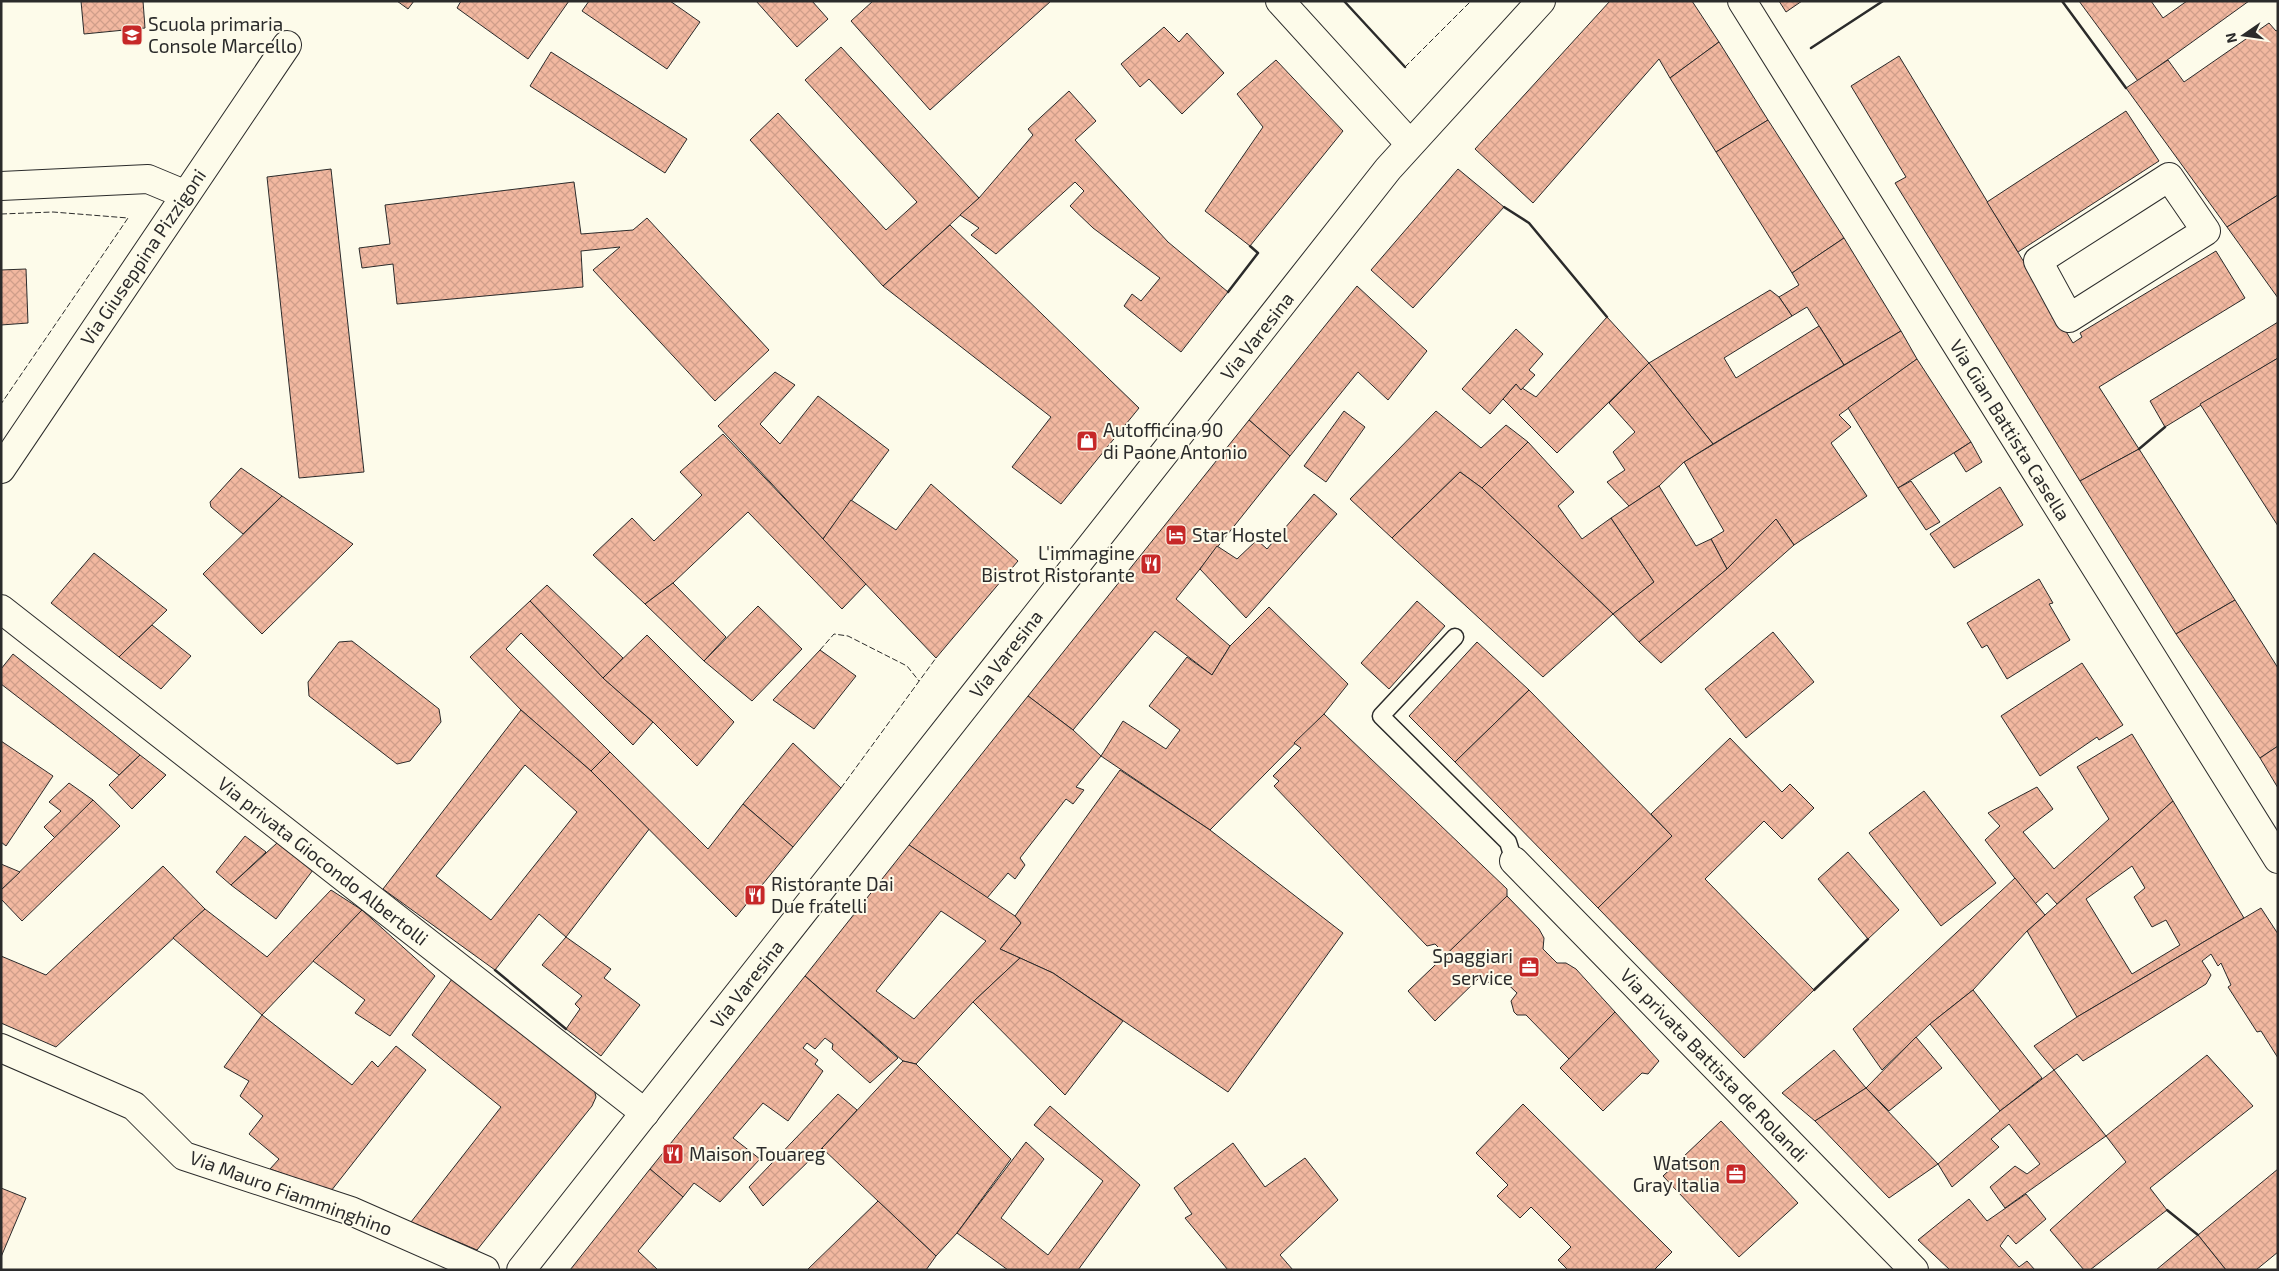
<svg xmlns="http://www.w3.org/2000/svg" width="2279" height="1271" viewBox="0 0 2279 1271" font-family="'Exo 2',sans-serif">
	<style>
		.building { fill: url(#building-cross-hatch); stroke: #2b2b2b; fill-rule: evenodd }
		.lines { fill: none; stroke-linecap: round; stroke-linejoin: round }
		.lane-casing { stroke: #2b2b2b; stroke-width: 19 }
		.street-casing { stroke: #2b2b2b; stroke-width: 30 }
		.lane { stroke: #fdfbea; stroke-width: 16 }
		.street { stroke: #fdfbea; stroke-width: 28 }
		.fence { stroke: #2b2b2b; stroke-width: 1; stroke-dasharray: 6 2.5; stroke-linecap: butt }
		.wall { stroke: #2b2b2b; stroke-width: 2.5 }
		.labels { text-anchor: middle; stroke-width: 4; stroke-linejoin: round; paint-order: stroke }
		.poi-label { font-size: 19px; fill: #2b2b2b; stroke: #fdfbea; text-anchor: start }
		.street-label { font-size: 19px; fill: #2b2b2b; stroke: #fdfbea }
	</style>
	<defs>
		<pattern id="building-cross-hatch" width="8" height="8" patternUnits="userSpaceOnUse" patternTransform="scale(1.25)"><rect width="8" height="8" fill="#f2b8a0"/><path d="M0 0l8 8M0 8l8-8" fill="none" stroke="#d09e8a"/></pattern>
	</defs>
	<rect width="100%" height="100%" fill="#fdfbea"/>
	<g class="building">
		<polygon points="81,1 143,1 145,28 84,34"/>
		<polygon points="397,1 414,1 408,9"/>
		<polygon points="461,1 569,1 528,59 457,8"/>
		<polygon points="589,1 670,1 700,22 667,69 582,11"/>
		<polygon points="756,1 812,1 828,19 797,47"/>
		<polygon points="873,1 1051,1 930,110 851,21"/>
		<polygon points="1610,1 1692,1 1719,42 1670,78 1659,59 1533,203 1475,149"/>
		<polygon points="1779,1 1802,1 1786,12"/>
		<polygon points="2079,1 2151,1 2163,18 2187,1 2249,1 2138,81"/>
		<polygon points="2269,23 2276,31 2278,30 2278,195 2227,227 2126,88 2168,60 2184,82"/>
		<polygon points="1164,27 1179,42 1187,33 1224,73 1182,114 1149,79 1140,87 1121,64"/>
		<polygon points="1719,42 1768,120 1716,152 1670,78"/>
		<polygon points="841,47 979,198 883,286 750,140 778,113 886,230 917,202 805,80"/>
		<polygon points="551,52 687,139 665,173 530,86"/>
		<polygon points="1899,56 2073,343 2082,337 2080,333 2216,251 2245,298 2099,387 2139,449 2080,481 1895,183 1906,177 1851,86"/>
		<polygon points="1276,60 1343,131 1250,246 1205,211 1263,127 1237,94"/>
		<polygon points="1069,91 1096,121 1075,140 1168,242 1228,292 1181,352 1124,306 1132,294 1141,301 1160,278 1093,228 1070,206 1084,191 1075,182 996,254 971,235 979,228 960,215 979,198 1033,135 1028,129"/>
		<polygon points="2126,111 2159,161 2018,252 1987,202"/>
		<polygon points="1768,120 1844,238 1792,273 1716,152"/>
		<polygon points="331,169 364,472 299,478 267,177"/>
		<polygon points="1458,169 1504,207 1413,308 1371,270"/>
		<polygon points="574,182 581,234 633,230 647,218 769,350 715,401 593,270 620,247 581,251 583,287 397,304 393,264 362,268 359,248 390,244 385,205"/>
		<polygon points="2278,195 2278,298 2227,227"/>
		<polygon points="950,225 1139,408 1061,504 1012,467 1051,417 883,286"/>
		<polygon points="1844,238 1901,331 1844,365 1807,307 1792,316 1779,297 1799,285 1792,273"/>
		<polygon points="26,269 28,323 1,325 1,270"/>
		<polygon points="1357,286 1427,351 1388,400 1358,372 1290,456 1249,420"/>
		<polygon points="1770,290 1779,297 1792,316 1724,358 1736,378 1819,326 1844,365 1713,444 1649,363"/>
		<polygon points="1607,317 1649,363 1557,453 1503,399 1516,384 1536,397"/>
		<polygon points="2278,322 2278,358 2165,427 2150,401"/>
		<polygon points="1516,329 1543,354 1529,370 1535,375 1521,390 1516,384 1490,414 1462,389"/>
		<polygon points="1901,331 1917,359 1839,415 1851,427 1831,443 1867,496 1794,545 1776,519 1727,569 1711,539 1724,531 1684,462"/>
		<polygon points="2278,358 2278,526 2200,404"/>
		<polygon points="1917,359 1971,442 1898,488 1848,408"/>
		<polygon points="1649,363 1713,444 1684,462 1659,486 1629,506 1607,482 1625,470 1613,452 1635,432 1609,403"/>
		<polygon points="775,372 795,385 760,424 780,444 818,396 889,450 823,539 718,426"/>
		<polygon points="1344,411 1365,427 1326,482 1304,466"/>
		<polygon points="1436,411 1481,448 1506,425 1528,442 1482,488 1460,472 1392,538 1350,499"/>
		<polygon points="1249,420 1290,456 1176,599 1230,646 1212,675 1155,631 1073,730 1028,696"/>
		<polygon points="723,434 866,584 842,609 748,512 673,583 645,604 593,555 632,518 654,541 702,495 680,472"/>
		<polygon points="1528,442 1574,492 1558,506 1582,539 1611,518 1654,582 1613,614 1482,488"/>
		<polygon points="1971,442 1982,462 1966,472 1954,453"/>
		<polygon points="2139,449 2235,600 2176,634 2080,481"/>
		<polygon points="241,468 282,496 243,534 211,507 210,502"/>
		<polygon points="1460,472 1482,488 1613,614 1543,677 1392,538"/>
		<polygon points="1911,481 1940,522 1926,530 1898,488"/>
		<polygon points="931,484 1018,561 936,658 823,539 851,500 896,530"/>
		<polygon points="1659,486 1696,546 1711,539 1727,569 1639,642 1613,614 1654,582 1611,518"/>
		<polygon points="2000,487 2023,525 1954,568 1930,534"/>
		<polygon points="1314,494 1337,514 1246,618 1200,569 1217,546 1237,559 1257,540 1267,549"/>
		<polygon points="282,496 353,544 262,634 203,574"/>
		<polygon points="1776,519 1794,545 1661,663 1639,642 1727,569"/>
		<polygon points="94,553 167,610 119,657 51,603"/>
		<polygon points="2039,579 2053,603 2049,604 2070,640 2007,679 1987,645 1982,648 1967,623"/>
		<polygon points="673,583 726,637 704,661 645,604"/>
		<polygon points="547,585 623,658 603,678 530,601"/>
		<polygon points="2235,600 2278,668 2278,746 2260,758 2176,634"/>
		<polygon points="530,601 603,678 653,722 633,745 521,633 506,649 610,752 591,771 521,710 470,657"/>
		<polygon points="1417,601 1445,626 1389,689 1361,663"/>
		<polygon points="758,606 802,649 752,701 704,661"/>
		<polygon points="1269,607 1348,684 1324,714 1210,830 1101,756 1123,721 1166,749 1180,730 1149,706 1187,657 1212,675 1230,646"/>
		<polygon points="152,625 191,656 161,689 119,657"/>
		<polygon points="1773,632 1814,682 1746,738 1705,689"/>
		<polygon points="647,635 734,722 697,766 653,722 603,678"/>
		<polygon points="352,641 439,709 441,722 410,761 397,764 309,696 308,682 339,642"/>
		<polygon points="1477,642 1529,690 1455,762 1409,716"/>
		<polygon points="820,650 856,676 814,729 773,700"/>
		<polygon points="13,654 140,755 119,775 1,684 1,669"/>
		<polygon points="2082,663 2123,725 2099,740 2097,737 2040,776 2001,716"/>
		<polygon points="1529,690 1672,836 1598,908 1455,762"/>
		<polygon points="1028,696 1073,730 1101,756 1076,787 1084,790 1073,804 1066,799 1020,858 1025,865 1015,879 1008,873 987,898 909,845"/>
		<path d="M521,710L591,771L650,828L566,937L539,914L495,970L383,889ZM525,765L577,812L491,920L436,876Z"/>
		<polygon points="1324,714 1507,889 1507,896 1447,956 1435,944 1427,946 1274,786 1279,781 1273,776 1301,748 1294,743"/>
		<polygon points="2132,734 2173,801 2057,904 2047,893 2035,904 1985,840 2000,826 1988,813 2037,787 2053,809 2023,832 2054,869 2109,819 2077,767"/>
		<polygon points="1730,738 1782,792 1790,784 1814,808 1782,839 1764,821 1705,879 1814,990 1744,1058 1598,908 1672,836 1651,814"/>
		<polygon points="1,741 53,776 6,846 1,842"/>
		<polygon points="793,743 841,788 793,847 743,804"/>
		<polygon points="2278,746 2278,788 2260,758"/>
		<polygon points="610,752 708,849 743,804 793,847 736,917 591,771"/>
		<polygon points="140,755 166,775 132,809 109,785"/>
		<polygon points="1120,770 1210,830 1343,933 1228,1092 1053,973 1000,949 1021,923 1015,916"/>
		<polygon points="69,783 93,800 55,838 44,827 61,811 49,802"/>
		<polygon points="1924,791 1996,883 1941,926 1869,833"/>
		<polygon points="93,800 120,826 22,921 1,899 1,890"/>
		<path d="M2173,801L2244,918L2077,1017L2027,931ZM2132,866L2145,888L2134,897L2152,927L2166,920L2180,945L2132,974L2086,899Z"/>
		<polygon points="245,836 266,852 231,885 216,872"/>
		<polygon points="277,843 313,870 276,919 231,885"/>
		<path d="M909,845L1015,916L1021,923L1000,949L1020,958L973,1002L916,1064L903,1061L805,976ZM941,911L986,941L914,1019L876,991Z"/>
		<polygon points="1848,852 1899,910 1868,939 1818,879"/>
		<polygon points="1,864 20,872 1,890"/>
		<polygon points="163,866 205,909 56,1047 1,1023 1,956 46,975"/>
		<polygon points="2015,878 2045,915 2027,931 1973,990 1930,1024 1882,1070 1853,1029"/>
		<polygon points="331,890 362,910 262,1015 173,938 205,909 267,957"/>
		<polygon points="1507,896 1539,929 1544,938 1543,949 1557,963 1566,963 1576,969 1615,1012 1569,1059 1526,1015 1517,1015 1514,1012 1511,1001 1517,993 1497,974 1488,983 1480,977 1435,1021 1408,991"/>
		<polygon points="2261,908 2278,934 2278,1058 2261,1031 2257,1032 2228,987 2231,985 2221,963 2218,966 2211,954 2202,961 2211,975 2206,984 2083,1061 2077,1054 2054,1070 2034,1046 2077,1017"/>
		<polygon points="362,910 435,976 390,1036 355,1013 365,1000 313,961"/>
		<polygon points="566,937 611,969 604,978 640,1005 601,1056 566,1029 580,1009 575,1004 582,996 542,965"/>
		<polygon points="1020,958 1053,973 1123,1021 1065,1095 973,1002"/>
		<polygon points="805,976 898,1058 870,1083 832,1049 833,1044 825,1038 815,1049 807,1043 803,1048 818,1060 815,1064 823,1071 788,1121 763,1103 733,1138 760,1159 720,1202 694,1183 683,1197 650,1169"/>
		<polygon points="452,979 594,1089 596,1097 592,1106 477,1250 411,1222 501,1107 412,1035"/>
		<polygon points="1973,990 2042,1078 2000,1111 1930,1024"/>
		<polygon points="1615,1012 1659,1061 1648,1074 1642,1073 1603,1111 1560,1068"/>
		<polygon points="262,1015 352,1085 372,1061 378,1067 396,1046 426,1070 331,1191 270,1169 279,1159 249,1134 263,1116 240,1096 249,1081 224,1067"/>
		<polygon points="1916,1037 1942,1068 1889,1111 1866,1088"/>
		<polygon points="1834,1050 1866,1088 1815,1121 1782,1093"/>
		<polygon points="2207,1055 2253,1106 2150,1188 2167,1210 2090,1270 2084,1270 2050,1230 2126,1162 2106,1136"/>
		<polygon points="903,1061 916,1064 1011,1159 957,1233 936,1256 822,1148"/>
		<polygon points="2054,1070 2106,1136 2005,1208 1990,1187 2015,1166 2027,1174 2040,1164 2009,1124 1991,1139 1999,1147 1952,1187 1938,1164 2000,1111"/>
		<polygon points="1866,1088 1938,1164 1889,1198 1815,1121"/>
		<polygon points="838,1094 857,1110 822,1148 763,1206 749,1187"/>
		<polygon points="1523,1104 1672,1252 1654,1270 1568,1270 1558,1260 1571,1247 1531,1207 1520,1218 1497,1196 1508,1185 1476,1153"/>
		<polygon points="1050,1106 1140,1185 1078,1270 1008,1270 957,1233 1026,1142 1044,1159 1001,1218 1048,1255 1103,1181 1034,1125"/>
		<polygon points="1721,1121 1798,1203 1739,1257 1663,1176"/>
		<polygon points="1233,1143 1265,1187 1305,1158 1338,1200 1280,1255 1293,1270 1228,1270 1185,1218 1192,1214 1174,1188"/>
		<polygon points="650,1169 683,1197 638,1251 658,1270 570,1270"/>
		<polygon points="2278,1169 2278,1252 2256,1270 2226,1270 2198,1235"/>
		<polygon points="1,1188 26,1198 1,1257"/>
		<polygon points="2026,1194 2046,1219 2016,1244 2008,1235 2000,1246 2019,1267 2027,1261 2035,1270 1950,1270 1918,1240 1969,1199 1987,1221"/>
		<polygon points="878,1201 936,1256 926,1270 807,1270"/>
		<polygon points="2198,1235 2226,1270 2156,1270"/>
	</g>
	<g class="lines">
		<g class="lane-casing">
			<polyline id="lane" points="1455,637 1381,716 1508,842 1514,861"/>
		</g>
		<g class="street-casing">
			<g id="street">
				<polyline points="1280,1 1410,144"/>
				<polyline points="1742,1 2278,859"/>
				<polygon points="2169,177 2206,231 2069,318 2038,261"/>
				<polyline points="1,186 148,179 184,194"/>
				<polyline points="1,469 287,45"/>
				<polyline points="1,609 645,1113"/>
				<polyline points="1514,861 1914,1270"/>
				<polyline points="1,1048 134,1106 184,1156 351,1211 485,1270"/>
				<polyline points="521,1270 1388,169 1541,1"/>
			</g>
		</g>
		<use href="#lane" class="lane"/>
		<use href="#street" class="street"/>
		<g class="fence">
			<polyline points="1405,67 1471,1"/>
			<polyline points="1,214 53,212 128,218 1,404"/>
			<polyline points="820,650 834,634 848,636 907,666 919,681"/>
			<polyline points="841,788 936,658"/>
		</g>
		<g class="wall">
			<polyline points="1344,1 1405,67"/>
			<polyline points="2062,1 2126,88"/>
			<polyline points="1811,48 1883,1"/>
			<polyline points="1504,207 1529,223 1607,317"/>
			<polyline points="1228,292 1258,253 1250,246"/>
			<polyline points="2139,449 2165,427"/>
			<polyline points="495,970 566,1029"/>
			<polyline points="1814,990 1868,939"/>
			<polyline points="2167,1210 2198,1235"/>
		</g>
	</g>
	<defs>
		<g id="school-square" transform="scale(1.125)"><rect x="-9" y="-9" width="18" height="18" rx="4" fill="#c62828" stroke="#fdfbea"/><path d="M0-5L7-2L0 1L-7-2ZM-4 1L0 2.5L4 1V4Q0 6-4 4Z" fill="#fff"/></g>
		<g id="shop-square" transform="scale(1.125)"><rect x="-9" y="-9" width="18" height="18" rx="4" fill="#c62828" stroke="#fdfbea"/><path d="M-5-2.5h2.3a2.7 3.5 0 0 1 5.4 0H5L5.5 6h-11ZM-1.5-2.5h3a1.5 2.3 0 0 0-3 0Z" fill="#fff"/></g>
		<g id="hotel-square" transform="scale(1.125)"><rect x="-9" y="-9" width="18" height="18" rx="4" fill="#c62828" stroke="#fdfbea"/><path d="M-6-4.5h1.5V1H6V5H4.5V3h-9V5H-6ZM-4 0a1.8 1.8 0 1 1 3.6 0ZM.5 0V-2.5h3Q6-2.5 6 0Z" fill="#fff"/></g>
		<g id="restaurant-square" transform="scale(1.125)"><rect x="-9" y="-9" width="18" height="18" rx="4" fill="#c62828" stroke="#fdfbea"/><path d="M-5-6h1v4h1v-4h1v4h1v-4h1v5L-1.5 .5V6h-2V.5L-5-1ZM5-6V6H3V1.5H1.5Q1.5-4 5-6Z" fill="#fff"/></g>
		<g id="office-square" transform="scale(1.125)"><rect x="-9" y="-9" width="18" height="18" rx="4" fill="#c62828" stroke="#fdfbea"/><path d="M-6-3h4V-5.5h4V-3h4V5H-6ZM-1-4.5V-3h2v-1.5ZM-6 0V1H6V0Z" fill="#fff"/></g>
	</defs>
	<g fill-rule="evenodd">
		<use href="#school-square" x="132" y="35"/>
		<use href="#shop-square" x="1087" y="441"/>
		<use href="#hotel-square" x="1176" y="535"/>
		<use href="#restaurant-square" x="1151" y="564"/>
		<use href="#restaurant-square" x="755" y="895"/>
		<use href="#office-square" x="1529" y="967"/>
		<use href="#restaurant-square" x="673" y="1154"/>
		<use href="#office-square" x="1736" y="1174"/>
	</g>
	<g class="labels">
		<g class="poi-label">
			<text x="148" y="31">Scuola primaria<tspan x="148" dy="22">Console Marcello</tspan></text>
			<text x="1103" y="437">Autofficina 90<tspan x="1103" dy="22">di Paone Antonio</tspan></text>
			<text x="1192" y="542">Star Hostel</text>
			<text x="1135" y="560" text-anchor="end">L'immagine<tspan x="1135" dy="22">Bistrot Ristorante</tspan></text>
			<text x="771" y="891">Ristorante Dai<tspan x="771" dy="22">Due fratelli</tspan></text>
			<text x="1513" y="963" text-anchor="end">Spaggiari<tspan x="1513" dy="22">service</tspan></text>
			<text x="689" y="1161">Maison Touareg</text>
			<text x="1720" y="1170" text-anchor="end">Watson<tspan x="1720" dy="22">Gray Italia</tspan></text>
		</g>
		<g class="street-label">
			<text transform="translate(143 257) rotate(-56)" y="7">Via Giuseppina Pizzigoni</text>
			<text transform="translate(1257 336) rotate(-52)" y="7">Via Varesina</text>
			<text transform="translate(2010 430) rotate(58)" y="7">Via Gian Battista Casella</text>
			<text transform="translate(1006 654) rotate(-52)" y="7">Via Varesina</text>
			<text transform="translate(323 861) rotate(38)" y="7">Via privata Giocondo Albertolli</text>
			<text transform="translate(747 984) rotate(-52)" y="7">Via Varesina</text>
			<text transform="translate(1714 1065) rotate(46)" y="7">Via privata Battista de Rolandi</text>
			<text transform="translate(291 1193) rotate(20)" y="7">Via Mauro Fiamminghino</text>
		</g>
	</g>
	<rect width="2279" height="1271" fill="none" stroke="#2b2b2b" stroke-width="5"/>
	<g transform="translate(2244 35) rotate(257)" stroke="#fdfbea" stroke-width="4" paint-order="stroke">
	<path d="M0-4L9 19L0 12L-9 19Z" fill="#2b2b2b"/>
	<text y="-8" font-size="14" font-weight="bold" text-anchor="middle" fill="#2b2b2b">N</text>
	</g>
</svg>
